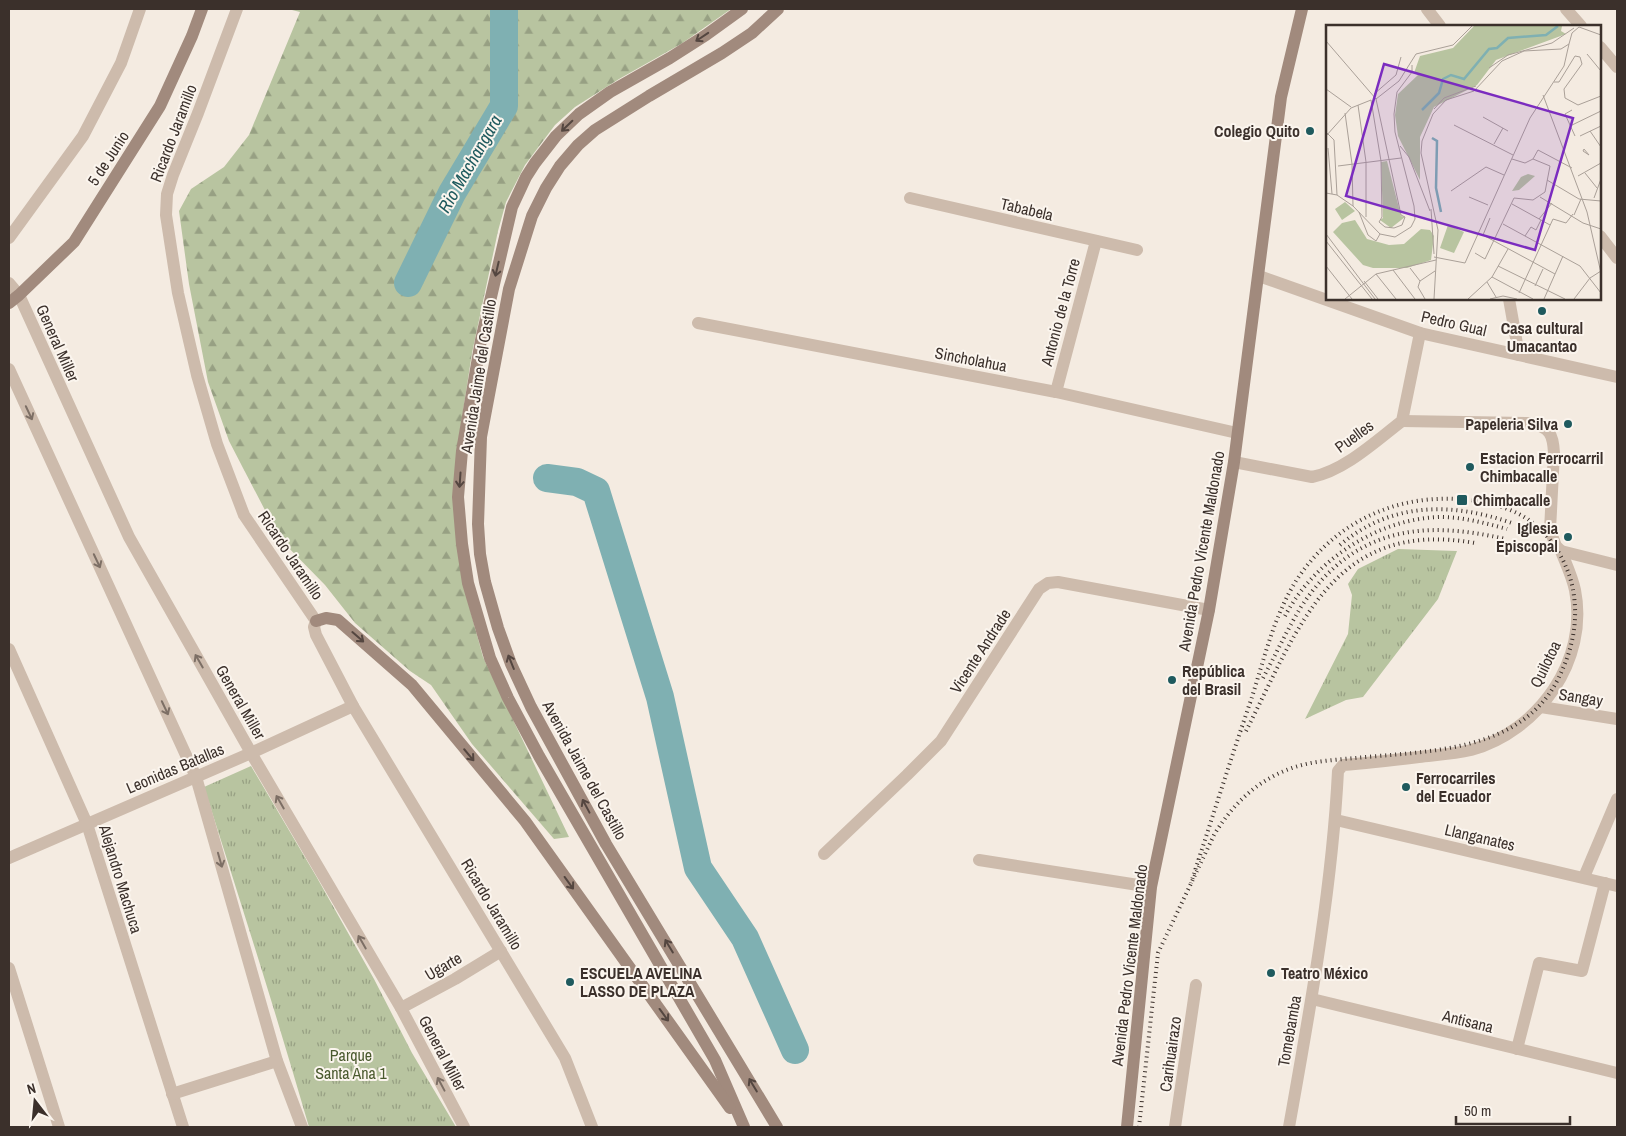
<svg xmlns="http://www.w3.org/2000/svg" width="1626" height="1136" viewBox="0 0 1626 1136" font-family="'Archivo Narrow',sans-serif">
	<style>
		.grass { fill: url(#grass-tufts) }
		.forest { fill: url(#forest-firs) }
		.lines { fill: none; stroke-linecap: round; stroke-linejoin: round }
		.river { stroke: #7fb0b2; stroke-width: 28 }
		.street { stroke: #cdbbac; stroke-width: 12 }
		.secondary { stroke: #a18a7d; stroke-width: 12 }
		.rail { stroke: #3b302b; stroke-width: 4; stroke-dasharray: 1 4; stroke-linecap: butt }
		.oneway { stroke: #544640 }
		.oneway2 { stroke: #7d6f65 }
		.poi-dot { fill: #1f5a5e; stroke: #fbf5ee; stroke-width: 2 }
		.labels { text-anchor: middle; stroke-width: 4; stroke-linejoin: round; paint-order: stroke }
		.poi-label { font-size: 16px; font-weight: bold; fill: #3b302b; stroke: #fbf5ee; text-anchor: start }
		.street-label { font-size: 16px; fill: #3b302b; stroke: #fbf5ee }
		.park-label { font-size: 16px; fill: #4a5a2e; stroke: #fbf5ee }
		.water-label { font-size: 18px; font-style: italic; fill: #1f5a5e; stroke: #fbf5ee }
		.inset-river { fill: none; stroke: #7fb0b2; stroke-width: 2.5 }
		.inset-road { fill: none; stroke: #aaa098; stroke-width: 1 }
		.view { fill: #7b2cbf; fill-opacity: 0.15; stroke: #7b2cbf; stroke-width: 2.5 }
		.inset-edge { fill: none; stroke: #3b302b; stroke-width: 2.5 }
	</style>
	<defs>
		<pattern id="grass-tufts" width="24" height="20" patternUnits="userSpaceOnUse" patternTransform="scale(1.25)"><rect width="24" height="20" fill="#b8c4a0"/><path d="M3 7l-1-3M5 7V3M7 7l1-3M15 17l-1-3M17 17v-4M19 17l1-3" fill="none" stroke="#97a083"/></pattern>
		<pattern id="forest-firs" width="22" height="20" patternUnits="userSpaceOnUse" patternTransform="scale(1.25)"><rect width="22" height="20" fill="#b8c4a0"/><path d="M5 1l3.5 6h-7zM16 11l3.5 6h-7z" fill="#97a083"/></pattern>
	</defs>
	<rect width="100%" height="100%" fill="#f4ebe1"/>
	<g class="grass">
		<polygon points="1398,549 1457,551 1438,599 1363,697 1346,700 1305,719 1348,634 1352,595 1348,584 1358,569"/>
		<path d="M251,766L316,876L374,979L412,1053L456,1127H309C276,1013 240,900 204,787Z"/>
	</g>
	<polygon class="forest" points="288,9 731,9 681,44 619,79 575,107 555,125 525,165 506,202 498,231 472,353 457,450 462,580 483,657 569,837 554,839 472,744 431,685 410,671 355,623 325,585 280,539 229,441 208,382 189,284 179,211 191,189 224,167 249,135 300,12"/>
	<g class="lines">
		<g class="river">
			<polyline points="408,283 452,193 504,106 504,9"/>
			<polyline points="547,478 577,482 596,491 660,697 698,868 745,938 795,1050"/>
		</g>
		<g class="street">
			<polyline points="237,9 198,113 173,175 167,194 166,215 178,293 197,375 217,444 244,515 316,621 314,627 316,635 353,706 565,1058 592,1127"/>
			<polyline points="1427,9 1440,26"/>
			<polyline points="1566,9 1581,26"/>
			<polyline points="1600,47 1617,67"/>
			<polyline points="910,198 1137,250"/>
			<polyline points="1600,236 1617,258"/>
			<polyline points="9,238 83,136 121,63 140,9"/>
			<polyline points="1259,276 1420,333 1617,377"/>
			<polyline points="9,283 19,295 129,537 254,758 401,1008 464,1127"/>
			<polyline points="1509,299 1519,355"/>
			<polyline points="698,323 1056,392 1237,433"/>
			<polyline points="9,369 196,777 277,1061 302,1127"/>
			<polyline points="1056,392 1096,241"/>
			<path d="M1234,462L1312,477C1344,471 1376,441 1402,421L1420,333"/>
			<polyline points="1561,551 1617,565"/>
			<polyline points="9,649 87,824 183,1127"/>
			<polyline points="1541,707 1617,719"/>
			<polyline points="1336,820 1617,886"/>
			<polyline points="824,854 907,775 941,741 1039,589 1048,583 1058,582 1209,610"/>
			<polyline points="9,858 251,753 353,706"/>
			<polyline points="979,860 1151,887"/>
			<polyline points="1584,877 1617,799"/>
			<polyline points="9,968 59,1127"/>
			<polyline points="1312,999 1617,1073"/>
			<polyline points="401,1008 455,979 501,951"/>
			<polyline points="1517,1049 1539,963 1582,971 1605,883"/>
			<polyline points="172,1094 277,1061"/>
			<polyline points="1175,1127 1196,985"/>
			<path d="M1289,1127C1310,1009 1332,890 1338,771L1343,765C1369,763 1394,760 1419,757C1436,755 1454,754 1471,750C1539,731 1589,660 1575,590C1572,576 1566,564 1561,551L1556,546L1550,530L1554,453C1553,434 1550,428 1531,423L1402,421"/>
		</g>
		<g class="secondary">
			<polyline points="742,9 706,35 670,58 610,92 579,114 556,136 535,163 526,177 512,207 481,340 462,451 458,497 462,544 468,583 490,658 508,698 539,756 715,1060 744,1127"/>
			<polyline points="9,303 19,295 74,242 160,106 192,36 202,9"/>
			<polyline points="316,621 326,618 338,620 412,685 525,821 730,1108"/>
			<polyline points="777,1127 606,844 531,707 511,664 498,628 485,582 480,554 478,524 481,437 509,289 532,216 546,188 560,166 578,145 595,130 649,96 722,53 752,33 778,9"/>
			<polyline points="1127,1127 1151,887 1209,610 1234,462 1281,97 1302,9"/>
		</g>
		<g class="rail">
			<path d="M1340,545C1391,502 1451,502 1512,523"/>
			<path d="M1285,616C1314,561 1376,519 1440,517C1463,517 1485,523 1507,529"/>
			<path d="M1263,678C1276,654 1287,630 1301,607C1352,529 1420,519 1505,539"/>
			<path d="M1246,731C1299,627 1333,518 1475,543"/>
			<path d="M1139,1127L1158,953L1214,835C1232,805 1257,780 1292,768C1312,761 1334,760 1355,758C1426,751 1519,753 1557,681C1571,654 1578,626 1574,596C1570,563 1548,528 1517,513C1483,497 1438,495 1402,504C1366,513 1334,533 1310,562C1277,600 1266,654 1251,700C1230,761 1211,822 1191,883"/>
		</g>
	</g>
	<defs><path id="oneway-shaft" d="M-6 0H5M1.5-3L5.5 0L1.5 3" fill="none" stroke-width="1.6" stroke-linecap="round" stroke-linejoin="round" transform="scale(1.25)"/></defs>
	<g class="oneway">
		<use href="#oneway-shaft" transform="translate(702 37) rotate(146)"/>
		<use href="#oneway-shaft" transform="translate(567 126) rotate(136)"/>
		<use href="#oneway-shaft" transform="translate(497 269) rotate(103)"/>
		<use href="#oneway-shaft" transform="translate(460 480) rotate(94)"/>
		<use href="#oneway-shaft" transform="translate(358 637) rotate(41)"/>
		<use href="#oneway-shaft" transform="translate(511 662) rotate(-112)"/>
		<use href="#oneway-shaft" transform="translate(469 755) rotate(50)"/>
		<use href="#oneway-shaft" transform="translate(586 806) rotate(-118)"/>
		<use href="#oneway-shaft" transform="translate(569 883) rotate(54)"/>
		<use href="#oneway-shaft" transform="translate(669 946) rotate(-121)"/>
		<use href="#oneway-shaft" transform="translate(664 1015) rotate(54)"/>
		<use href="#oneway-shaft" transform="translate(753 1085) rotate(-121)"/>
	</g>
	<g class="oneway2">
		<use href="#oneway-shaft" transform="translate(29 413) rotate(65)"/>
		<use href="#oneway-shaft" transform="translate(97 561) rotate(65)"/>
		<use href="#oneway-shaft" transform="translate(199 661) rotate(-120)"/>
		<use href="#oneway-shaft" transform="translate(165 708) rotate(65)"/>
		<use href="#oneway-shaft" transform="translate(280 802) rotate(-120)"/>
		<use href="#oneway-shaft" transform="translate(220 860) rotate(74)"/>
		<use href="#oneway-shaft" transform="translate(362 942) rotate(-120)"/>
		<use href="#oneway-shaft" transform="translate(441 1084) rotate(-118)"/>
	</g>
	<g class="poi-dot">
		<circle cx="1310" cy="131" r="5"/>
		<circle cx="1542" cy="311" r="5"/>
		<circle cx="1568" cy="424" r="5"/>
		<circle cx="1470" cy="467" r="5"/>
		<rect x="1456" y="494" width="12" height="12" rx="2.5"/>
		<circle cx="1568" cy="537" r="5"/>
		<circle cx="1172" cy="680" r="5"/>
		<circle cx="1406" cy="787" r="5"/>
		<circle cx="1271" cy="973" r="5"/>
		<circle cx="570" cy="982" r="5"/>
	</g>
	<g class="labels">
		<g class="poi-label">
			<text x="1300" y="137" text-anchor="end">Colegio Quito</text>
			<text x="1542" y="334" text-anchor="middle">Casa cultural<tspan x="1542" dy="18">Umacantao</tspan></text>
			<text x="1558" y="430" text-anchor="end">Papeleria Silva</text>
			<text x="1480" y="464">Estacion Ferrocarril<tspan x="1480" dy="18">Chimbacalle</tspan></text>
			<text x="1473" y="506">Chimbacalle</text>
			<text x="1558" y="534" text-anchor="end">Iglesia<tspan x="1558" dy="18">Episcopal</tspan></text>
			<text x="1182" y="677">República<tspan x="1182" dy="18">del Brasil</tspan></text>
			<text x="1416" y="784">Ferrocarriles<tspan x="1416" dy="18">del Ecuador</tspan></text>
			<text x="580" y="979">ESCUELA AVELINA<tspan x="580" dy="18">LASSO DE PLAZA</tspan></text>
			<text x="1281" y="979">Teatro México</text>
		</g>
		<g class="street-label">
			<text transform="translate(173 133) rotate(-69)" y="6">Ricardo Jaramillo</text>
			<text transform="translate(108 158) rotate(-57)" y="6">5 de Junio</text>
			<text transform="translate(1027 209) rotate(13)" y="6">Tababela</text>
			<text transform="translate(1060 312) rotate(-75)" y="6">Antonio de la Torre</text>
			<text transform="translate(1454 323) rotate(13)" y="6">Pedro Gual</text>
			<text transform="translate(58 343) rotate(66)" y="6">General Miller</text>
			<text transform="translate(971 359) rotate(11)" y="6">Sincholahua</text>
			<text transform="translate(478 376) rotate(-81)" y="6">Avenida Jaime del Castillo</text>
			<text transform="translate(1354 436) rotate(-36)" y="6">Puelles</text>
			<text transform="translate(1201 551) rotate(-80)" y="6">Avenida Pedro Vicente Maldonado</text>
			<text transform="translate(291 555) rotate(56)" y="6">Ricardo Jaramillo</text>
			<text transform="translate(980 651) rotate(-57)" y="6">Vicente Andrade</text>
			<text transform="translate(1545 664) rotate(-64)" y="6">Quilotoa</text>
			<text transform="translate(1581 697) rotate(9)" y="6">Sangay</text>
			<text transform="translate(241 702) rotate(60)" y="6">General Miller</text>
			<text transform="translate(175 768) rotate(-23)" y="6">Leonidas Batallas</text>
			<text transform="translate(585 770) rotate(61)" y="6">Avenida Jaime del Castillo</text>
			<text transform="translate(1480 837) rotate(13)" y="6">Llanganates</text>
			<text transform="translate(121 879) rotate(73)" y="6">Alejandro Machuca</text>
			<text transform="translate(492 904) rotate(59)" y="6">Ricardo Jaramillo</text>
			<text transform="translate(1129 965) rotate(-83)" y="6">Avenida Pedro Vicente Maldonado</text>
			<text transform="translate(443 966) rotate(-30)" y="6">Ugarte</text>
			<text transform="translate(1468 1021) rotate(14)" y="6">Antisana</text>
			<text transform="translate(1289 1031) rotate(-80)" y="6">Tomebamba</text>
			<text transform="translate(443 1053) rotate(62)" y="6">General Miller</text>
			<text transform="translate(1170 1054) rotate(-82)" y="6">Carihuairazo</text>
		</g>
		<g class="park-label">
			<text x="351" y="1061">Parque<tspan x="351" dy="18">Santa Ana 1</tspan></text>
		</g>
		<g class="water-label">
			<text transform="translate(470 164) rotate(-60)" y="6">Rio Machangara</text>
		</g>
	</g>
	<g transform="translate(1326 25)">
		<rect width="275" height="275" fill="#f4ebe1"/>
		<path d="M61,136L75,191L79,192L65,203L54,195L57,193L55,137ZM202,149L209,151L193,165L186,166L195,152ZM19,177L29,186L16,195L9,184ZM29,195L41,214L63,220L78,219L95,204L104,205L108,211L105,235L81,243H47L37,240L7,207L16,198Z" fill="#b8c4a0"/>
		<path d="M148,1H236L235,6L240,9L170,35L151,60L108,82L94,112V155L72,111L69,90L72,69L92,50L88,48L94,31L127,23Z" fill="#b8c4a0"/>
		<path d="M122,200L138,207L128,228L114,223Z" fill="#b8c4a0"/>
		<path class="inset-river" d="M96,85L113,68L117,54L125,50L138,54L163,24L171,23L182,13L220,10L232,1M106,113L111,116L110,163L115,187"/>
		<path class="inset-road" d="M0,16L50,74L75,190L79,192L76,200L68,203L59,202L53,197L56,192L55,136L45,75M261,29L275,46M163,43L182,30L226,18L248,3M228,57H233L249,31L254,32L256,39L238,64L239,73L252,80L275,71M0,64L25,82M48,69L70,50L75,32M217,70L261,187L275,248M50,74L73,56L90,29L127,20L146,1M32,80L40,137V192M108,84L118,73L150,61M246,85L239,89L249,111M19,88L26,139L27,181M157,92L182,106M128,100L187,130M244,101L275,86M264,106L275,122M0,107L8,115L11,170M0,111L25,83L45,75M254,111L275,101M168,119L177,103M74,121L83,132L104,186M2,123L6,169M258,124L263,130L257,126ZM186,134L199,138L207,134L212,125L246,143M12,141L75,133M259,148L271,163M252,151L275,138M221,155L253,174L275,176M125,166L160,142L178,150M0,168L11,170L27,181L54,209L69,212L85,202L89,194L88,181L69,107L68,89L71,67L86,47V40M143,172L162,180M214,172L257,198L275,204M268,173L275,154M186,179L224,200M105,184L108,229M33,187L42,210L50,216L54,209M248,190L255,174M164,193L157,210L229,249M213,194L226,178M177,199L254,241L275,268M0,209L49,274M199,211L205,202L210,205L215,195M0,216L46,274M149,228L159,234L188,173L207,175L219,167L224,141L207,134M108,232L139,238L204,93L238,41L243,19M0,241L26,274M172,241L239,274M84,243L94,256M67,245L89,274M50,249L70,274M166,252L207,274M38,256L52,274M94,256L92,262L99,274M94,256L109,246M161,257L170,272M209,261L217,244M193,268L227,194L240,198L247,189M19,274L50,249L110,235M108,274L112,205L95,128L96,116L107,89L120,75L148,66L176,36L198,26L235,24L243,19L246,8L253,2L275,10M142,274L166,252L182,224M164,274L177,271L191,274M218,274L237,231M248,274L264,253L275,246"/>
		<path class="view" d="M58,39L247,93L209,225L20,171Z"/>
		<rect width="275" height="275" class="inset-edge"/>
	</g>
	<rect width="1626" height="1136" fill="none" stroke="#3b302b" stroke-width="20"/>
	<g transform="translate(35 1101) rotate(344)" stroke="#fbf5ee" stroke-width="4" paint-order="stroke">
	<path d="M0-4L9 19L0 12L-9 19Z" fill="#3b302b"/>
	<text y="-8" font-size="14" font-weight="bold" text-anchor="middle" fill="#3b302b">N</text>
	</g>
	<path d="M1456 1116v8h114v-8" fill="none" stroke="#3b302b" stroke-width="2.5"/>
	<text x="1464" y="1116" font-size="15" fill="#3b302b" stroke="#fbf5ee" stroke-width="4" paint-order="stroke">50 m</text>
</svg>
